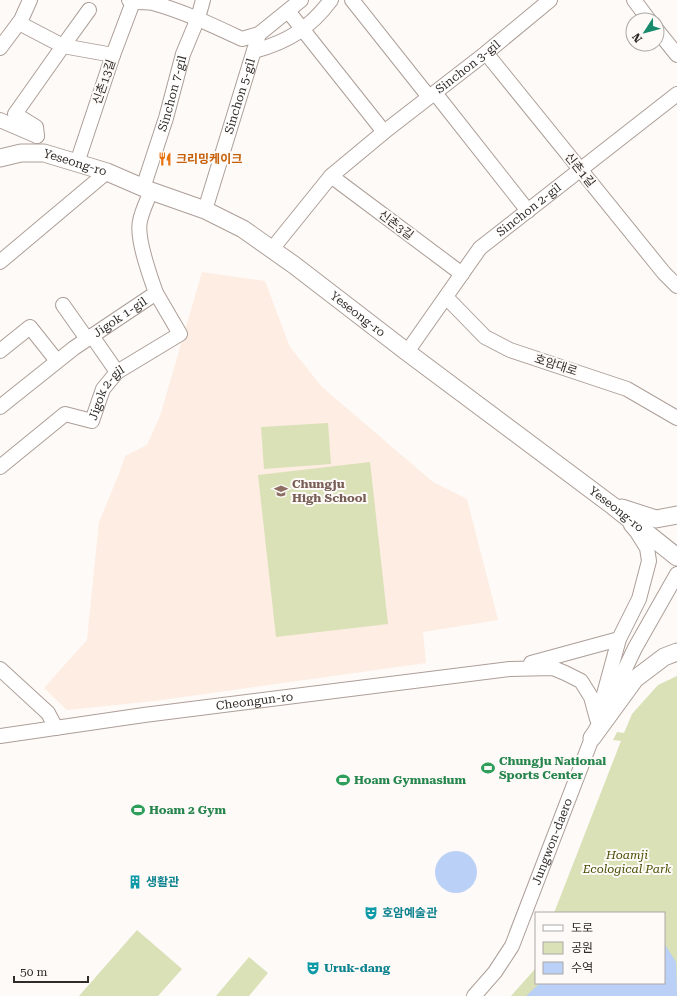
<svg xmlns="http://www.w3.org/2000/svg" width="677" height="996" viewBox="0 0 677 996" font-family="'Roboto Serif','Noto Sans KR',serif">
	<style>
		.education { fill: #feede2 }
		.green { fill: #dae1b7 }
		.water { fill: #bad0f7 }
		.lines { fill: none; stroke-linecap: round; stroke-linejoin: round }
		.minor-casing { stroke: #ad9e97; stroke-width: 16 }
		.major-casing { stroke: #ad9e97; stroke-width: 19 }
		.minor { stroke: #fff; stroke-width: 14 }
		.major { stroke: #fff; stroke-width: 17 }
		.labels { text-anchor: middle; stroke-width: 4; stroke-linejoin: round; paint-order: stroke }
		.street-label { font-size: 12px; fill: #322c29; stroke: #fdfaf8 }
		.food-label { font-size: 12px; font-weight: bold; fill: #c56008; stroke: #fdfaf8; text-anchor: start }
		.education-label { font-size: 12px; font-weight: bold; fill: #785e54; stroke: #fdfaf8; text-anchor: start }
		.leisure-label { font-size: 12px; font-weight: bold; fill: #27864d; stroke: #fdfaf8; text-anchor: start }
		.park-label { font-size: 12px; font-style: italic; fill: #494f04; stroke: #fdfaf8 }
		.culture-label { font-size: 12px; font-weight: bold; fill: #0d838f; stroke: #fdfaf8; text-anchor: start }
	</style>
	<rect width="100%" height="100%" fill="#fdfaf8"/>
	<polygon class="education" points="202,272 265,281 290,347 322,387 433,482 467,499 498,620 423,632 426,663 155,701 67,710 44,688 87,640 99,522 119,474 125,456 147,445 160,416"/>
	<g class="green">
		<polygon points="328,423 331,464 264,469 261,427"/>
		<polygon points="370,462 388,624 276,637 258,475"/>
		<polygon points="677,676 677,996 511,996 535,969 536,966 536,983 664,983 664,913 554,913 621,741 613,740 617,732 624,733 632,714 658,685"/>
		<polygon points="137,930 182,969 158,996 79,996"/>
		<polygon points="249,957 268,973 249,996 216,996"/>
	</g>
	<g class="water">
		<circle cx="456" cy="872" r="21"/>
		<polygon points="664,943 676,962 677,996 526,996 540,983 664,983"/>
	</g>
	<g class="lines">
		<g class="minor-casing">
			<g id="minor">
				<path d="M129,0C136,4 145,1 153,3C185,12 212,25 242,39L259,34"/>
				<polyline points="352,0 429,97"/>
				<polyline points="634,0 649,20"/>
				<polyline points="288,11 384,132"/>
				<polyline points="19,23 63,46 113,55"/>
				<polyline points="657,30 677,55"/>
				<polyline points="0,48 21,20 30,0"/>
				<path d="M254,51C288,42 310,28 331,0"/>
				<polyline points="486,53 664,273 677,286"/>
				<polyline points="435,93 528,211"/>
				<polyline points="0,120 37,136"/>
				<polyline points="37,136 36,127 15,114 63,46 89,10"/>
				<polyline points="77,163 113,55 133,2"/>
				<polyline points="331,176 462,274"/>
				<path id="s1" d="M143,188L166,118L183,54L198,18L203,0"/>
				<path id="s2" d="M205,210L259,34L301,0"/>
				<path id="s3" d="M272,249L331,176L384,132L486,53L550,0"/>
				<polyline points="0,262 107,172"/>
				<polyline points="446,297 485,337 510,350 627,389 677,418"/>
				<polyline points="63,305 87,339"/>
				<polyline points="92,336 117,372"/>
				<polyline points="0,351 30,327 57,361"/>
				<path id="s4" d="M407,352L480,248L677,94"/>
				<path id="s5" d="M0,407L74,348L156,293C150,276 136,238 140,221C142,211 147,201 151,191"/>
				<path id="s6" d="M0,467L65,414L92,421L103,389L117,372L180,334L156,293"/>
				<polyline points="531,663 619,639"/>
				<polyline points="0,669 48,713 56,728"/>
				<polyline points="601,705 619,639 639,599 649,561 647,548 637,532 631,525"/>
				<path id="s7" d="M0,736L144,715L510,669L553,668L565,673L581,681L591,697L597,719"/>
				<path id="s8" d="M474,996L495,972L512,946L592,738L635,648L677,574"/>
			</g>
		</g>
		<g class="major-casing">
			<g id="major">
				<path id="s9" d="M0,158L21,153H44L107,172L151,191L205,210L243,229L294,265L407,352L613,506L677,557"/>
				<polyline points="622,508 656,519 677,515"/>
				<polyline points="592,738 635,679 664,657 677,652"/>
			</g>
		</g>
		<use href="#minor" class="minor"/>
		<use href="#major" class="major"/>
	</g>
	<defs>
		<g id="restaurant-bare" transform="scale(1.08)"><path d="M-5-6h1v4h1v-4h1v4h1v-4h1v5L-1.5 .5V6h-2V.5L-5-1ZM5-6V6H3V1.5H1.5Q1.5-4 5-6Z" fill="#e8710a" stroke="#fdfaf8" stroke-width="2.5" paint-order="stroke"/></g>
		<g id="school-bare" transform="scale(1.08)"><path d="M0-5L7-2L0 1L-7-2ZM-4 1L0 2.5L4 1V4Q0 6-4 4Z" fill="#8d6e63" stroke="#fdfaf8" stroke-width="2.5" paint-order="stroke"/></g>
		<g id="stadium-bare" transform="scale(1.08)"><path d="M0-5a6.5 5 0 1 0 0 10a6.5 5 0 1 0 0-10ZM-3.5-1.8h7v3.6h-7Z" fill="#2e9e5b" stroke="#fdfaf8" stroke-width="2.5" paint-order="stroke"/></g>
		<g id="building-bare" transform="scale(1.08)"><path d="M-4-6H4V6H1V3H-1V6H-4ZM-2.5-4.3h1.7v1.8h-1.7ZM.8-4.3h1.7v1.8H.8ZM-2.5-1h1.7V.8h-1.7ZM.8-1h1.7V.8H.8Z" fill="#0f9aa8" stroke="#fdfaf8" stroke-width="2.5" paint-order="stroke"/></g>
		<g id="theatre-bare" transform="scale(1.08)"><path d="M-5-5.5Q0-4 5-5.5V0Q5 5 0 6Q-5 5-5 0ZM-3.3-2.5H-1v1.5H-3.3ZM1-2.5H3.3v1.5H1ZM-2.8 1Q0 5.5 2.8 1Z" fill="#0f9aa8" stroke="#fdfaf8" stroke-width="2.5" paint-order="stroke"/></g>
	</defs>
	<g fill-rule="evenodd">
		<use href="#restaurant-bare" x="165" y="159"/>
		<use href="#school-bare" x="281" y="491"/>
		<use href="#stadium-bare" x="488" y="768"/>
		<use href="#stadium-bare" x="343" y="780"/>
		<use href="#stadium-bare" x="138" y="810"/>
		<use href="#building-bare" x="135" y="882"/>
		<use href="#theatre-bare" x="371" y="913"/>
		<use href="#theatre-bare" x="313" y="968"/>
	</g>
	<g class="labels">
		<g class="street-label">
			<text dy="4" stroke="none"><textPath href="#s3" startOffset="269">Sinchon 3-gil</textPath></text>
			<text transform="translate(104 82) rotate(-71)" y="4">신촌13길</text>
			<text dy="4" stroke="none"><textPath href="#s1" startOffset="99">Sinchon 7-gil</textPath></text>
			<text dy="4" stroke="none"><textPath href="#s2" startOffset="119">Sinchon 5-gil</textPath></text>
			<text dy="4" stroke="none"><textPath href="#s9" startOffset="77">Yeseong-ro</textPath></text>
			<text transform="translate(580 170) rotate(51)" y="4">신촌1길</text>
			<text dy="4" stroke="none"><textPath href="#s4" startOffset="189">Sinchon 2-gil</textPath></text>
			<text transform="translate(396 225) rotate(37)" y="4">신촌3길</text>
			<text dy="4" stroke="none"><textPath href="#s9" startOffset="401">Yeseong-ro</textPath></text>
			<text dy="4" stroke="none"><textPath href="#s5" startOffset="150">Jigok 1-gil</textPath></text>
			<text transform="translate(556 365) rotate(18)" y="4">호암대로</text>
			<text dy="4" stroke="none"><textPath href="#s6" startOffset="144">Jigok 2-gil</textPath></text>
			<text dy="4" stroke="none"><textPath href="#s9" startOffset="725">Yeseong-ro</textPath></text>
			<text dy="4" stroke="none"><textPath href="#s7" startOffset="257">Cheongun-ro</textPath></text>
			<text dy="4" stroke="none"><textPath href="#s8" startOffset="175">Jungwon-daero</textPath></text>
		</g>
		<g class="food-label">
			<text x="176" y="163">크리밍케이크</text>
		</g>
		<g class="education-label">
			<text x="292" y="488">Chungju<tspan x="292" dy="14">High School</tspan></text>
		</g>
		<g class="leisure-label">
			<text x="499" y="765">Chungju National<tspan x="499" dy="14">Sports Center</tspan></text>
			<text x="354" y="784">Hoam Gymnasium</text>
			<text x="149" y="814">Hoam 2 Gym</text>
		</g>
		<g class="park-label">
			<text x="627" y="859">Hoamji<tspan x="627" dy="14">Ecological Park</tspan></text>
		</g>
		<g class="culture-label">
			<text x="146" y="886">생활관</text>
			<text x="382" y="917">호암예술관</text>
			<text x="324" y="972">Uruk-dang</text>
		</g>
	</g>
	<rect x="535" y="912" width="130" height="72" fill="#fdfaf8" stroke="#aca8a5"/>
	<rect x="543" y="925" width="20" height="6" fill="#ffffff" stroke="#aca8a5"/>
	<text x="571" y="932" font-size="12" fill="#322c29">도로</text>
	<rect x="543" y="942" width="20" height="12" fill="#dae1b7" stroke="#aca8a5"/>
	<text x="571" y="952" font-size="12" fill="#322c29">공원</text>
	<rect x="543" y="962" width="20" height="12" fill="#bad0f7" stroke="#aca8a5"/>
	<text x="571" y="972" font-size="12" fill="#322c29">수역</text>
	<g transform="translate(645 32) rotate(234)"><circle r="19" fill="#fdfaf8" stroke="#aca8a5"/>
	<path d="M0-3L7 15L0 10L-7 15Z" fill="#188b6c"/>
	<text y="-6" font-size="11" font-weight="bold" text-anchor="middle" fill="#322c29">N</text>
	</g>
	<path d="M14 976v6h74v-6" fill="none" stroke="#322c29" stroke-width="2"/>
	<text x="20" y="976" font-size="12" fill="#322c29" stroke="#fdfaf8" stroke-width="3" paint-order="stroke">50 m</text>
</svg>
